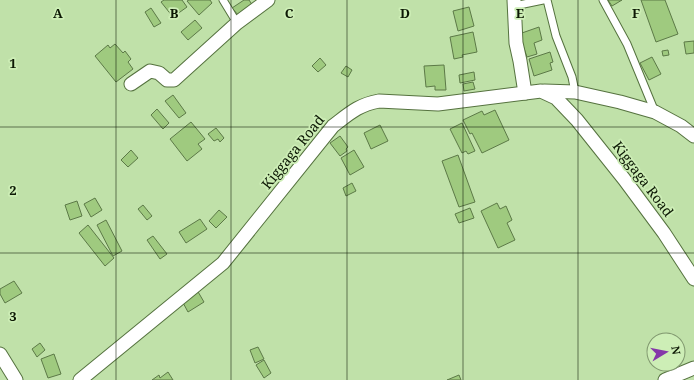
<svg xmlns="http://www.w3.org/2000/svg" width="694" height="380" viewBox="0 0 694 380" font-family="'Noto Serif',serif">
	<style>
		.building { fill: #9fca7f; stroke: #5c7947 }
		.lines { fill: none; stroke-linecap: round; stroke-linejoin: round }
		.lane-casing { stroke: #55723f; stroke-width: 9 }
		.street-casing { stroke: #55723f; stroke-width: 15 }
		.lane { stroke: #fff; stroke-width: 7 }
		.street { stroke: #fff; stroke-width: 13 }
		.grid { fill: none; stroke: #0c1804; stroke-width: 1; stroke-opacity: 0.55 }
		.labels { text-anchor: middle; stroke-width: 3.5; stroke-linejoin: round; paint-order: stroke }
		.street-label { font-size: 14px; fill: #0c1804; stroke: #cdeeb6 }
		.grid-label { font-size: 13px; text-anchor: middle; font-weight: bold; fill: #0c1804; stroke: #cdeeb6; stroke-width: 3.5; stroke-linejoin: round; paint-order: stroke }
	</style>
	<rect width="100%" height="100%" fill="#c0e1a9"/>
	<g class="building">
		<polygon points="164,0 182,0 187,7 173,17 161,2"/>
		<polygon points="189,0 210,0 212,3 199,15 187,1"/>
		<polygon points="244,0 249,0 253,6 239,16 232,8"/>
		<polygon points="608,0 622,0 612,6"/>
		<polygon points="641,0 665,0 678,34 656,42"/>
		<polygon points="469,7 474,26 458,31 453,11"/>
		<polygon points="151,8 161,23 154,27 145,12"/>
		<polygon points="195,20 202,28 188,40 181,32"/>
		<polygon points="539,27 542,40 534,43 537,54 527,57 519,34"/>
		<polygon points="473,32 477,52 462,55 463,57 454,59 450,37"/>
		<polygon points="694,41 694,53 686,54 684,42"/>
		<polygon points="115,44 123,53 125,51 131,59 128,62 133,69 116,82 95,56 108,45 110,48"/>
		<polygon points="668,50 669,55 663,56 662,51"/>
		<polygon points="550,52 553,62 550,63 552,70 534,76 529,59"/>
		<polygon points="652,57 661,74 649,80 640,63"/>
		<polygon points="320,58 326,65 318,72 312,66"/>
		<polygon points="444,65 446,90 435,90 435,86 426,87 424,66"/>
		<polygon points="346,66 352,70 348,77 341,73"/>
		<polygon points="474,72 475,80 460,83 459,75"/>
		<polygon points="473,82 475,89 464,91 463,84"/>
		<polygon points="173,95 186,113 179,118 165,101"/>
		<polygon points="157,109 169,123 163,129 151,115"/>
		<polygon points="495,110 509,140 482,153 472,133 470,134 463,120 482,111 484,115"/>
		<polygon points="191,122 205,139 198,144 202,149 187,161 170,139"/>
		<polygon points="462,123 475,151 468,154 466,151 462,153 450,129"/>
		<polygon points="380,125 388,141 371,149 364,133"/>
		<polygon points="216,128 224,138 220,142 218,139 214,141 208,134"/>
		<polygon points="340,136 348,147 346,149 347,151 340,156 330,143"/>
		<polygon points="131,150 138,158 128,167 121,160"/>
		<polygon points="354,150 364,167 350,175 341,158"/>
		<polygon points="458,155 475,202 459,207 442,161"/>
		<polygon points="352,183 356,191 346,196 343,188"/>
		<polygon points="95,198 102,210 91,217 84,204"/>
		<polygon points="77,201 82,216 70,220 65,205"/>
		<polygon points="497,203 500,209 506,206 512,220 507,223 515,240 498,248 481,211"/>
		<polygon points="143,205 152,216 147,220 138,209"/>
		<polygon points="470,208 474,218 459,223 455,214"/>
		<polygon points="219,210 227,217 216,228 209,221"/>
		<polygon points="200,219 207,229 186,243 179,232"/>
		<polygon points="106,220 122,251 113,256 97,225"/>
		<polygon points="88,225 114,258 105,266 79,233"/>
		<polygon points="153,236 167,254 160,259 147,240"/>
		<polygon points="14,281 22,293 5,303 0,294 0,289"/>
		<polygon points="197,290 204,302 188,312 181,299"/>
		<polygon points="40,343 45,350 37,357 32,349"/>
		<polygon points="258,347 264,359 255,363 250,350"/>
		<polygon points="54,354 61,374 48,378 41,359"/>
		<polygon points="264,360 271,373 264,378 256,365"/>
		<polygon points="168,372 173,380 152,380 159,375 160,378"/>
		<polygon points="459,375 461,380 447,380"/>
	</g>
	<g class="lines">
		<g class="lane-casing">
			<g id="lane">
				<polyline points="223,0 237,23"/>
				<polyline points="547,0 556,36 572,77 575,92"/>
				<polyline points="603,0 627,44 655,112"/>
				<polyline points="514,6 543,0"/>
			</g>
		</g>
		<g class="street-casing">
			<g id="street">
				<polyline points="514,0 516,43 520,61 525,93"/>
				<polyline points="131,84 150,71 159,73 167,80 174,80 237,23 268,0"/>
				<polyline points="544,91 575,92 620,102 655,112 681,126 694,136"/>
				<polyline points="0,354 16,380"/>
				<path d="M80,380L223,263L333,126C350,113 358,105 379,101L438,104L541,91L556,98L577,120L624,179L664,233L694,279"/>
				<polyline points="665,380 694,368"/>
			</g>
		</g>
		<use href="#lane" class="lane"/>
		<use href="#street" class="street"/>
	</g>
	<path class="grid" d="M116,0V380M231,0V380M347,0V380M463,0V380M578,0V380M0,127H694M0,253H694"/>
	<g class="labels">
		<g class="street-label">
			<text transform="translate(293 152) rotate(-51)" y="5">Kiggaga Road</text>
			<text transform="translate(643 179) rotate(53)" y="5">Kiggaga Road</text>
		</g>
	</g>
	<g class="grid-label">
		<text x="58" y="18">A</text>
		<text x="174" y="18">B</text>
		<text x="289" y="18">C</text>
		<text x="405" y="18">D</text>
		<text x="520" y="18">E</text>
		<text x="636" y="18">F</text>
		<text x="13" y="68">1</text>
		<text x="13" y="195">2</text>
		<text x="13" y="321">3</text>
	</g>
	<g transform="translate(666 352) rotate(80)"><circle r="19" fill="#cdeeb6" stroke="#80986f"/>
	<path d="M0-3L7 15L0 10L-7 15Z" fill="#8538a9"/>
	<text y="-6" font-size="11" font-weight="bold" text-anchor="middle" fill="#0c1804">N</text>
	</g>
</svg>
